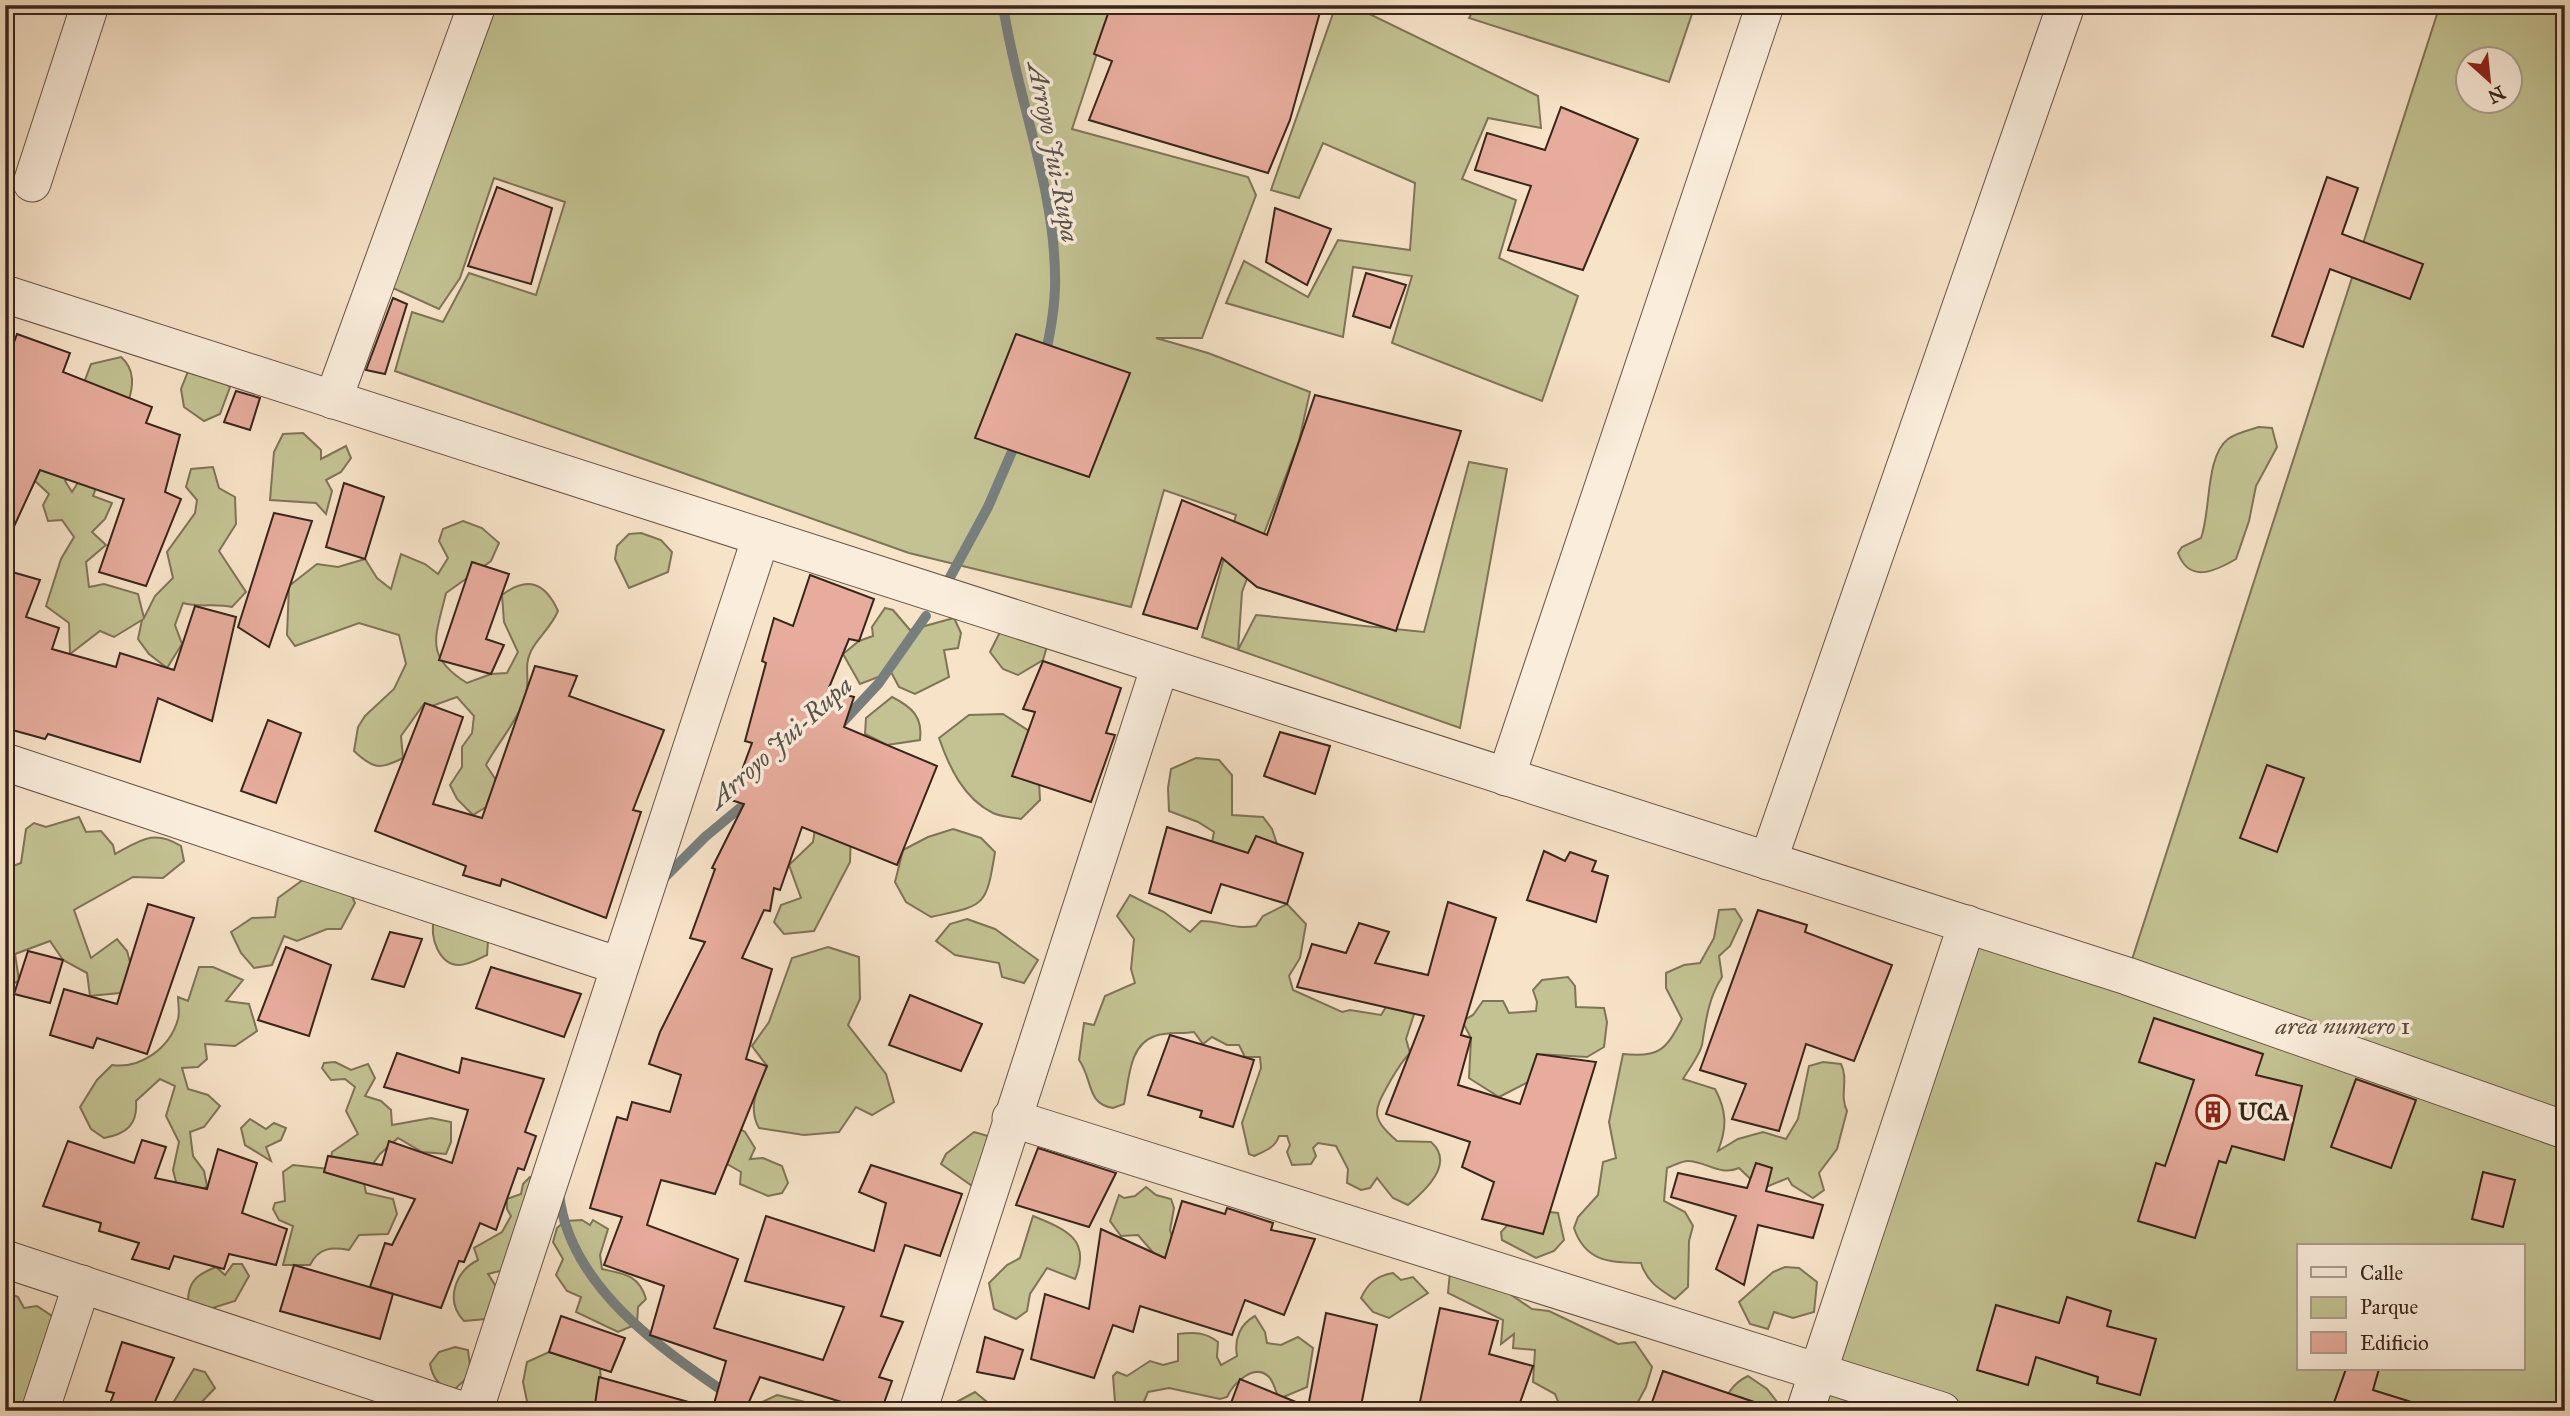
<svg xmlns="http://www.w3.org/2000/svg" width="2570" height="1416" viewBox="0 0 2570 1416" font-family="'IM FELL Great Primer',serif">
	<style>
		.green { fill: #c3c292; stroke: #7e7456; stroke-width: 2; fill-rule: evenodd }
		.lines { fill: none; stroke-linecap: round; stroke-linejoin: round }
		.stream { stroke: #777f7e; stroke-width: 10 }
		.building { fill: #e7ac9d; stroke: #38251a; stroke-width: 2 }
		.street-casing { stroke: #685446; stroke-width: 39 }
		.street { stroke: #faeddb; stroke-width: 37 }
		.labels { text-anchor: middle; stroke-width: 7; stroke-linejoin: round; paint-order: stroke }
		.park-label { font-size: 24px; font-style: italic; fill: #5b4c38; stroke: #faeddb }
		.poi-label { font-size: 24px; font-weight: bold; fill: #38251a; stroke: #faeddb; text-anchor: start }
		.water-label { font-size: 26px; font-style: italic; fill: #58524c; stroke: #faeddb }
	</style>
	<rect width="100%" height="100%" fill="#f7e3c8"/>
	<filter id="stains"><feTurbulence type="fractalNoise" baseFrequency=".00286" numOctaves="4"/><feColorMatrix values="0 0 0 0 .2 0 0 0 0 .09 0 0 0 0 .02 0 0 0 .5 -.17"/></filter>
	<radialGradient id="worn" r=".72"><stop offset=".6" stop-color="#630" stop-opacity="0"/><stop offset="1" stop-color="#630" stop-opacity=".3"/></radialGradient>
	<g class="green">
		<polygon points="493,5 1113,5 1072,129 1248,177 1256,195 1202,338 1156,338 1208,353 1310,392 1299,441 1242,592 1238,650 1256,615 1424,632 1469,462 1507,469 1460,728 1202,637 1236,515 1164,490 1131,607 909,553 395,371 412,312 443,322 469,273 536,295 565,202 494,178 460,278 439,309 384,284"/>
		<polygon points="1336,5 1351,5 1538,96 1541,128 1488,118 1462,179 1516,200 1499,258 1578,296 1542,401 1392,343 1412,276 1353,267 1343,337 1226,303 1244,261 1308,297 1338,240 1410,250 1415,183 1323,143 1299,198 1271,190"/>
		<polygon points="1477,5 1695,5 1669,82 1469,18"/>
		<path d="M2440,5H2565V1411H1804L1967,924L2127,975ZM2468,60H2510V102H2468ZM2299,1246H2523V1369H2299Z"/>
		<path d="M121,357C136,370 133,387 128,403L95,397L85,380L91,364Z"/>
		<polygon points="189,369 215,374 230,387 220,414 204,421 184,407 181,389"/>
		<path d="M5,403L81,466L65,481L72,492L86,470L99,480L93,496L112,503L105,519L92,532L106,545L86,562L89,587L104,584L138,594L144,618L155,596L173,578L167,552L195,513L197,500L186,487L191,469L213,467L219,488L235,497L236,524L219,551L246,592L232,607C215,603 199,608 183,603L175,625L182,644L167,668L149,654L138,639L142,620L114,637L100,631L70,654L69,623L46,606L61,559L74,537L62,520L48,521L43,505L49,494L35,481L12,473Z"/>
		<path d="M2259,427L2272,428L2277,447L2256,486L2249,521L2236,559C2214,572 2189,583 2178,553L2182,547L2201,538C2211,512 2205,457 2228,439C2236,433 2249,430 2259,427Z"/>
		<polygon points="303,433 321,450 321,459 346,446 351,458 341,472 326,480 332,491 326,514 316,503 270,500 274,452 283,434"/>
		<path d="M463,521L482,528L499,543L491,561L446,593C436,636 423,656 467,683L491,674L507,673L518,652L504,622L502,595C527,576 545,582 558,611C550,629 538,637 531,651C524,665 529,674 527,688C522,717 499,740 486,765L506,795L473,815L457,799L450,785L462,767V747L472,733L474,716L457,697L432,706L424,704L401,736L403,758C380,770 373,769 354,751L358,727L365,716L394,689L406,664L399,635L359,623L295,646L287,635L289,586L317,564L338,567L365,559L377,578L391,589L401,554L425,564L438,574L448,558L439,541L443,529Z"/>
		<polygon points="641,533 661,540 672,552 668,572 629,588 615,559 617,546 629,534"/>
		<polygon points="885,608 893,610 910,630 954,618 961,633 958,648 944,650 949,677 915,694 899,687 891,672 860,684 843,654 859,641 873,636 872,627"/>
		<polygon points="1000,632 1048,643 1043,660 1018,675 1003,669 990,652"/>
		<path d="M892,697C912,707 923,717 920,740L887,745L865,734L866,718Z"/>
		<path d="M1003,714L1029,731L1038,761L1040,800L1021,819C1012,817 1001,817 993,813C964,799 949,767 939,738L969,715Z"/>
		<polygon points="1196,758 1219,760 1232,775 1232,815 1263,817 1272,829 1277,844 1269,864 1212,842 1214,832 1198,822 1169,811 1168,788 1171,769"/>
		<polygon points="819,802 851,830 850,862 814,931 784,934 774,922 781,905 801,898 789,865 813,842"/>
		<path d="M79,817L86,832L101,831L113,845L115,854C141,840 154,829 181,846L184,861L163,878L133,877L74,910L91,958L117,939L127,951L133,973L120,993L90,996L87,973L63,960L50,941L15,954L19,980L5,990V869L21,863L26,829L34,823L46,827Z"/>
		<path d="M953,829L981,838L995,852C986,908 985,905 931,917L906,902L895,882L903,850L928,837Z"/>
		<polygon points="311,874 349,890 355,903 341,929 327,929 297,941 284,936 272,965 254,968 241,953 231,932 252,918 275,917 278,898"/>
		<path d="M1130,895L1164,912L1190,932L1201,921C1222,921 1234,930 1256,926L1263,916L1287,904L1306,924L1300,958L1289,976L1293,990L1342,1012L1350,1010L1381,1015L1407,974L1421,973L1410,1002L1414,1014L1406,1039L1410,1053C1400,1063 1395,1073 1388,1085C1373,1112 1371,1118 1397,1141L1431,1142C1455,1163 1426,1190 1408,1205L1393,1198L1377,1178L1370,1188L1361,1190L1347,1183L1348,1169L1336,1146L1318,1143L1313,1148L1316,1156L1311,1164L1292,1165L1287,1152L1290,1145L1287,1136H1279C1275,1148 1265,1151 1254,1156L1249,1154L1242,1123L1261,1068L1260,1057H1245L1239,1045H1227L1212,1037L1203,1044L1194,1032C1181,1034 1166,1032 1155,1036C1128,1045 1129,1082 1124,1104L1113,1108C1086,1104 1093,1079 1079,1060L1084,1023L1094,1025L1105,996L1135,983L1131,969L1134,939L1117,916Z"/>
		<path d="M1735,909L1742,920L1730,946L1719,956L1722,977C1708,999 1706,1020 1702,1045C1699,1056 1689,1069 1683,1079L1715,1089C1727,1111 1727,1128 1718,1151L1738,1139L1763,1132L1786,1139L1798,1119L1809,1066L1823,1062L1841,1064C1849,1080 1839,1095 1847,1111L1837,1149L1819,1173L1824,1190L1813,1198L1792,1185L1788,1178L1761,1189L1739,1168C1720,1176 1707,1162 1689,1161C1683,1160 1673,1166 1667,1168L1664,1201L1685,1212L1693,1226L1689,1241L1688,1287L1675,1299C1659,1289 1647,1282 1641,1263C1609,1263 1585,1261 1574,1228L1578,1217L1598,1195L1603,1162L1616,1158L1609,1122L1623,1054C1659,1058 1666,1050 1682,1019L1666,988V973L1684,965L1700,963L1714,938L1719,910Z"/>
		<polygon points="967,919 995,929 1038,960 1024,983 1002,977 999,963 955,955 936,941 950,924"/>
		<path d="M434,920L488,941L487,955C478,959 468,965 459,965C439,965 429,936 434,920Z"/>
		<path d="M828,947L859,957L860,999L848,1025L886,1074L894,1102L872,1115L856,1107L839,1132L804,1135L759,1128C747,1107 758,1087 767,1066L752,1046L769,1022L792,958Z"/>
		<path d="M199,967H213L243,980L226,1001L249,1004L257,1031L235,1046L205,1044L207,1059L198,1067L182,1068L188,1089L208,1095L220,1106L204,1127L190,1132L193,1156L204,1171L207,1186L196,1194L178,1190L173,1170L179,1142L166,1116L175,1086L160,1079L136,1101C138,1125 126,1134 104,1138L91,1129L80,1107L97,1080L112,1065C141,1069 170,1048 178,1019C180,1013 178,1003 178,997L188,1001Z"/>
		<polygon points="1568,977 1575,986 1576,1007 1604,1008 1607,1022 1604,1047 1587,1057 1537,1054 1528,1082 1499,1097 1469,1078 1471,1038 1462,1021 1473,1015 1483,1001 1503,1001 1509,1013 1536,1011 1537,1002 1533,990 1542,980"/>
		<path d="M335,1062L351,1070L368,1064L375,1078L365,1096L381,1101L391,1110L392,1125L431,1118L451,1122V1142L446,1154L422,1152L398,1138L380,1154L363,1178L366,1193L393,1199L397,1214L388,1234L359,1235L349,1250C332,1247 319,1247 310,1265H283L293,1226L279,1220L273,1209L275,1203L285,1201L283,1172L293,1165L329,1169L332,1152L358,1134L346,1111L355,1087L345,1079L331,1080L322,1068L324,1063Z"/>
		<polygon points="250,1119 266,1129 274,1123 286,1128 281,1140 266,1147 271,1161 245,1145 241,1128"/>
		<polygon points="730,1123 745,1132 755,1148 750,1159 763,1158 782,1166 788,1183 782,1193 768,1196 740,1184 741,1172 727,1164"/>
		<polygon points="974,1132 988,1136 996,1152 975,1188 941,1164 946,1154"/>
		<path d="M530,1177L541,1181L504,1270L488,1274L497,1288L486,1319L464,1321C444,1300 456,1271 478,1260L474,1248L502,1232L511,1216L507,1209V1199L521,1194L523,1184Z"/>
		<polygon points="1146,1187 1156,1195 1171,1199 1174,1208 1170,1230 1176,1249 1163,1264 1138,1235 1121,1236 1110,1221 1119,1195 1124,1198 1135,1196"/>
		<polygon points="1533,1210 1558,1213 1564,1240 1554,1251 1536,1258 1502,1240 1501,1232 1515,1217"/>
		<path d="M1033,1216C1065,1229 1092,1239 1075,1279L1047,1268L1030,1294L1027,1311L1016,1319L994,1309L989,1283L1007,1265L1020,1258Z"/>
		<path d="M582,1220L590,1225L593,1220L608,1229L600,1255L602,1269C625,1274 639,1275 646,1299L638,1307L637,1324L618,1332L576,1312L581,1297L567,1291L556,1275L563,1259L553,1242L557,1228L565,1221Z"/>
		<path d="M233,1264H242L249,1276L235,1301L203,1311L188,1301C188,1281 198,1274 216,1267L225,1275Z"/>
		<polygon points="1785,1267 1799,1268 1817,1282 1814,1312 1793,1318 1774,1312 1768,1329 1750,1324 1739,1302 1773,1272"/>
		<polygon points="1450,1272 1482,1275 1532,1309 1549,1311 1618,1344 1635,1342 1652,1367 1646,1387 1633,1411 1562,1411 1555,1394 1533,1382 1535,1350 1513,1348 1514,1334 1501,1344 1503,1320 1448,1293"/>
		<path d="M1393,1273L1401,1280L1413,1277L1428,1293L1389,1318L1373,1312L1361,1298C1368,1283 1376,1276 1393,1273Z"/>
		<polygon points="5,1291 18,1297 24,1308 37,1306 52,1316 57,1326 46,1411 5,1411"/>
		<path d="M1255,1316L1265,1332L1267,1343L1281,1345L1298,1337L1313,1348L1307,1387L1279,1399C1276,1393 1274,1382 1269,1377C1254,1362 1233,1384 1227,1397L1220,1399L1169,1388L1148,1392L1140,1411H1111L1115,1402L1113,1376L1117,1372L1127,1376L1150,1361L1163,1365L1178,1361V1334C1194,1332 1205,1332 1218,1342L1217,1357L1221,1365L1237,1356C1234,1339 1240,1324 1255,1316Z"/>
		<path d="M455,1347L468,1350L471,1374L454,1390C439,1386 433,1379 430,1364L439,1352Z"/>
		<polygon points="549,1352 600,1368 603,1405 598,1411 529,1411 523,1382 527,1362"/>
		<polygon points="194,1369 205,1372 215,1388 195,1409 178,1410 173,1403"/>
		<path d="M1748,1376L1767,1389L1781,1407L1780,1411H1723C1723,1396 1735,1382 1748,1376Z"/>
		<polygon points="975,1392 992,1406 1005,1411 940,1411"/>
		<polygon points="777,1395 821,1406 837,1401 848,1411 755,1411 760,1403"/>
	</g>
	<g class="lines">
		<g class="stream">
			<path d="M1003,5C1016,95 1054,184 1055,275C1056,302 1051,330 1045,356"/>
			<polyline points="948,581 988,507 1017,440"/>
			<polyline points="839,726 879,683 926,616"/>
			<polyline points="662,880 705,837 752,798"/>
			<path d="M559,1193C569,1294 677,1359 752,1411"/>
		</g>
	</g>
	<g class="building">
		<polygon points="1111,5 1322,5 1290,120 1268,173 1089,120 1112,61 1094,54"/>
		<polygon points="1561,107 1638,139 1583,270 1508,250 1531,186 1475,170 1487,133 1545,150"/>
		<polygon points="2327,177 2358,188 2342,234 2423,264 2410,299 2330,269 2303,347 2272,336"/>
		<polygon points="497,187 552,208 531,284 468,266"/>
		<polygon points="1275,208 1331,229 1307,285 1266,262"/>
		<polygon points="1366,273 1406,285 1390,328 1353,316"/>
		<polygon points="393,298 407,304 385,374 366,370"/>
		<polygon points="17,334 70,353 63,372 152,407 146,423 180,435 165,492 181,499 146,586 99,572 124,499 40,470 5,546 5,367"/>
		<polygon points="1016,334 1130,373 1089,477 975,438"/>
		<polygon points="236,391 260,398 250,430 224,422"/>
		<polygon points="1315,395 1461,431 1396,631 1257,587 1222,558 1197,629 1143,614 1182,500 1267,535"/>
		<polygon points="344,483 384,497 365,559 326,547"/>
		<polygon points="274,513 312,521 269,647 238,627"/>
		<polygon points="472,562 509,574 486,639 504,645 491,674 439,660"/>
		<polygon points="5,570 40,580 26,617 59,628 52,649 116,667 120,653 174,670 195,606 236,617 212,721 158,698 140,762 48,734 45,739 5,728"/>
		<polygon points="810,575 874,599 859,641 849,639 828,690 854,697 844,727 937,766 897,865 802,827 780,890 774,888 770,911 764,910 742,958 772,969 746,1059 767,1066 715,1194 661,1180 647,1225 738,1259 714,1328 823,1360 844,1307 745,1281 766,1216 874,1251 886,1203 859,1192 871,1165 962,1194 940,1256 905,1245 881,1316 903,1322 879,1377 892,1381 881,1411 871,1411 760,1377 745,1411 733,1411 714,1404 726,1361 650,1335 664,1286 604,1265 622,1217 590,1208 617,1117 627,1120 632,1102 670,1112 681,1075 649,1064 660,1032 705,942 690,938 715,869 712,868 744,804 731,800 752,743 745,741 766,663 762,661 774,618 793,626"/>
		<polygon points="1043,661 1121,688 1106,733 1115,735 1091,802 1012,776 1035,712 1023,709"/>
		<polygon points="535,666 577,676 569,696 664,730 633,810 641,812 606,918 502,879 500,886 463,875 466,866 375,831 425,703 463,717 433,804 482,818"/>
		<polygon points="268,720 301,733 276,803 241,791"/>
		<polygon points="1280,732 1330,746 1315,794 1264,776"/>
		<polygon points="2267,765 2304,778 2277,852 2240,838"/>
		<polygon points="1167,827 1248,853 1256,836 1303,853 1287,904 1221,884 1211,913 1149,893"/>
		<polygon points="1544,851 1565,861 1570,852 1596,861 1592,871 1608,876 1596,922 1527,900"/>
		<polygon points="1448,902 1496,918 1461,1035 1471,1038 1458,1085 1520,1104 1537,1054 1596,1062 1543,1234 1482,1219 1494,1182 1462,1167 1470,1142 1386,1114 1424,1016 1297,987 1312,944 1346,953 1359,923 1389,932 1375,963 1428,975"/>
		<polygon points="148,904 194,918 147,1054 97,1038 93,1048 50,1035 64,989 117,1004"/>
		<polygon points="1758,910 1807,925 1805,932 1892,965 1854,1061 1806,1044 1779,1131 1732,1119 1746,1084 1700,1070"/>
		<polygon points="390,932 422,939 404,987 372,979"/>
		<polygon points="286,947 331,965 309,1036 258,1020"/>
		<polygon points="28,951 63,960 50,1003 14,994"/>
		<polygon points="491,967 581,994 564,1037 476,1008"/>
		<polygon points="910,995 982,1024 961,1071 889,1045"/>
		<polygon points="2154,1018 2263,1054 2256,1075 2302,1086 2284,1160 2232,1146 2226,1163 2219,1161 2195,1238 2138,1221 2156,1163 2165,1166 2194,1080 2139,1062"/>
		<polygon points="1170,1035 1254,1060 1233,1127 1200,1117 1202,1111 1148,1095"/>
		<polygon points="397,1053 459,1073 462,1058 544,1079 525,1132 536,1136 524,1170 518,1168 496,1230 480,1223 464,1262 459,1261 441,1308 370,1287 385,1243 392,1245 415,1199 324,1172 328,1156 382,1165 389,1141 452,1163 468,1110 384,1087"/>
		<polygon points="2356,1079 2416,1100 2391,1168 2331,1147"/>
		<polygon points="142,1140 166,1147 155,1178 207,1189 218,1149 257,1163 242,1213 287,1229 276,1265 229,1254 224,1269 174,1256 169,1269 132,1259 139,1243 99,1231 101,1223 43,1206 68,1141 134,1163"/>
		<polygon points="1038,1148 1116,1173 1089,1227 1016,1205"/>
		<polygon points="1756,1163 1772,1168 1766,1191 1823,1205 1813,1238 1758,1225 1744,1285 1716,1269 1736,1216 1671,1197 1678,1173 1747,1188"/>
		<polygon points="2483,1172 2515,1180 2503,1227 2472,1219"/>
		<polygon points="1182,1201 1225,1214 1227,1208 1273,1223 1271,1230 1315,1239 1284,1315 1245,1300 1232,1335 1140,1306 1133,1332 1113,1325 1094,1378 1031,1359 1045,1294 1089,1309 1101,1229 1165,1258"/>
		<polygon points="294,1265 393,1294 380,1339 280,1311"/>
		<polygon points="2067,1297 2111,1311 2107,1326 2156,1339 2140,1395 2097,1383 2098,1377 2036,1357 2028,1385 1977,1370 1996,1305 2059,1323"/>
		<polygon points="1440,1308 1498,1321 1489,1354 1533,1366 1517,1411 1418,1411"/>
		<polygon points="1326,1313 1377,1325 1360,1411 1228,1411 1240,1379 1308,1407"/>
		<polygon points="561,1316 625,1338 611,1372 549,1352"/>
		<polygon points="985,1337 1023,1350 1014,1379 977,1372"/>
		<polygon points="122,1342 174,1358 151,1411 107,1411 114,1393 106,1391"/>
		<polygon points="2346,1369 2379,1369 2373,1390 2421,1405 2420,1411 2331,1411"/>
		<polygon points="1663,1371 1766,1406 1765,1411 1649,1411"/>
		<polygon points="599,1377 692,1403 690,1411 594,1411"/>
	</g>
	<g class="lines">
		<g class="street-casing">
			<g id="street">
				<polyline points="32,183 90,5"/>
				<polyline points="5,294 2127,976 2565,1130"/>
				<polyline points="333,400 477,5"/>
				<polyline points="5,762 619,966"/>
				<polyline points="1506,777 1765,5"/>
				<polyline points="1768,861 2066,5"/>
				<polyline points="1011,1118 1942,1411"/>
				<polyline points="5,1259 464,1411"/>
				<polyline points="40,1411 82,1284"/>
				<polyline points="474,1411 761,537"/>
				<polyline points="918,1411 1160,666"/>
				<polyline points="1805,1411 1967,924"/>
			</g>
		</g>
		<use href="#street" class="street"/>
	</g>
	<defs>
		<g id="building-ring" transform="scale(1.75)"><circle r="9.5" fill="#faeddb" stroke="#8f2418" stroke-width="1.5"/><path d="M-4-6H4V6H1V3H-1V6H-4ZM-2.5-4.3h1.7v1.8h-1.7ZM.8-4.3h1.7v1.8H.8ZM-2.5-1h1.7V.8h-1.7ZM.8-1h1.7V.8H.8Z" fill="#8f2418"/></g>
	</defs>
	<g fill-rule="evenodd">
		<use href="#building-ring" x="2213" y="1112"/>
	</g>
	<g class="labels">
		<g class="park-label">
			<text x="2343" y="1034">area numero 1</text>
		</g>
		<g class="poi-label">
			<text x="2238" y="1120">UCA</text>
		</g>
		<g class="water-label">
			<text transform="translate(1054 152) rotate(79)" y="9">Arroyo Jui-Rupa</text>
			<text transform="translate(780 742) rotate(-42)" y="9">Arroyo Jui-Rupa</text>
		</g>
	</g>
	<rect width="2570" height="1416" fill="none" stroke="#f7e3c8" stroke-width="28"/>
	<rect x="7" y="7" width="2556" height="1402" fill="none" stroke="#38251a" stroke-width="3.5"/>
	<rect x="14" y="14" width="2542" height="1388" fill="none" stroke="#38251a" stroke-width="2"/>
	<rect x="2297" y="1244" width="228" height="126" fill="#faeddb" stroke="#ac9d8e" stroke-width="2"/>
	<rect x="2311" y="1267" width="35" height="10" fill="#faeddb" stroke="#ac9d8e" stroke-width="2"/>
	<text x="2360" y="1280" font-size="21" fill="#38251a">Calle</text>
	<rect x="2311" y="1297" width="35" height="21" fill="#c3c292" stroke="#ac9d8e" stroke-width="2"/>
	<text x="2360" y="1314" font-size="21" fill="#38251a">Parque</text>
	<rect x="2311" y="1332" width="35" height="21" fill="#e7ac9d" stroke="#ac9d8e" stroke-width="2"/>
	<text x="2360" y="1350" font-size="21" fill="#38251a">Edificio</text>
	<g transform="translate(2489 80) rotate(153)"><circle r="33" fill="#faeddb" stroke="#ac9d8e" stroke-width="2"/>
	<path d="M0-5L12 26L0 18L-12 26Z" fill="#8f2418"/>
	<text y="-10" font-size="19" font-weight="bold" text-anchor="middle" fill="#38251a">N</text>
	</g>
	<rect width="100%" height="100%" filter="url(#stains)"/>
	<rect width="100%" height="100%" fill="url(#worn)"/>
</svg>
